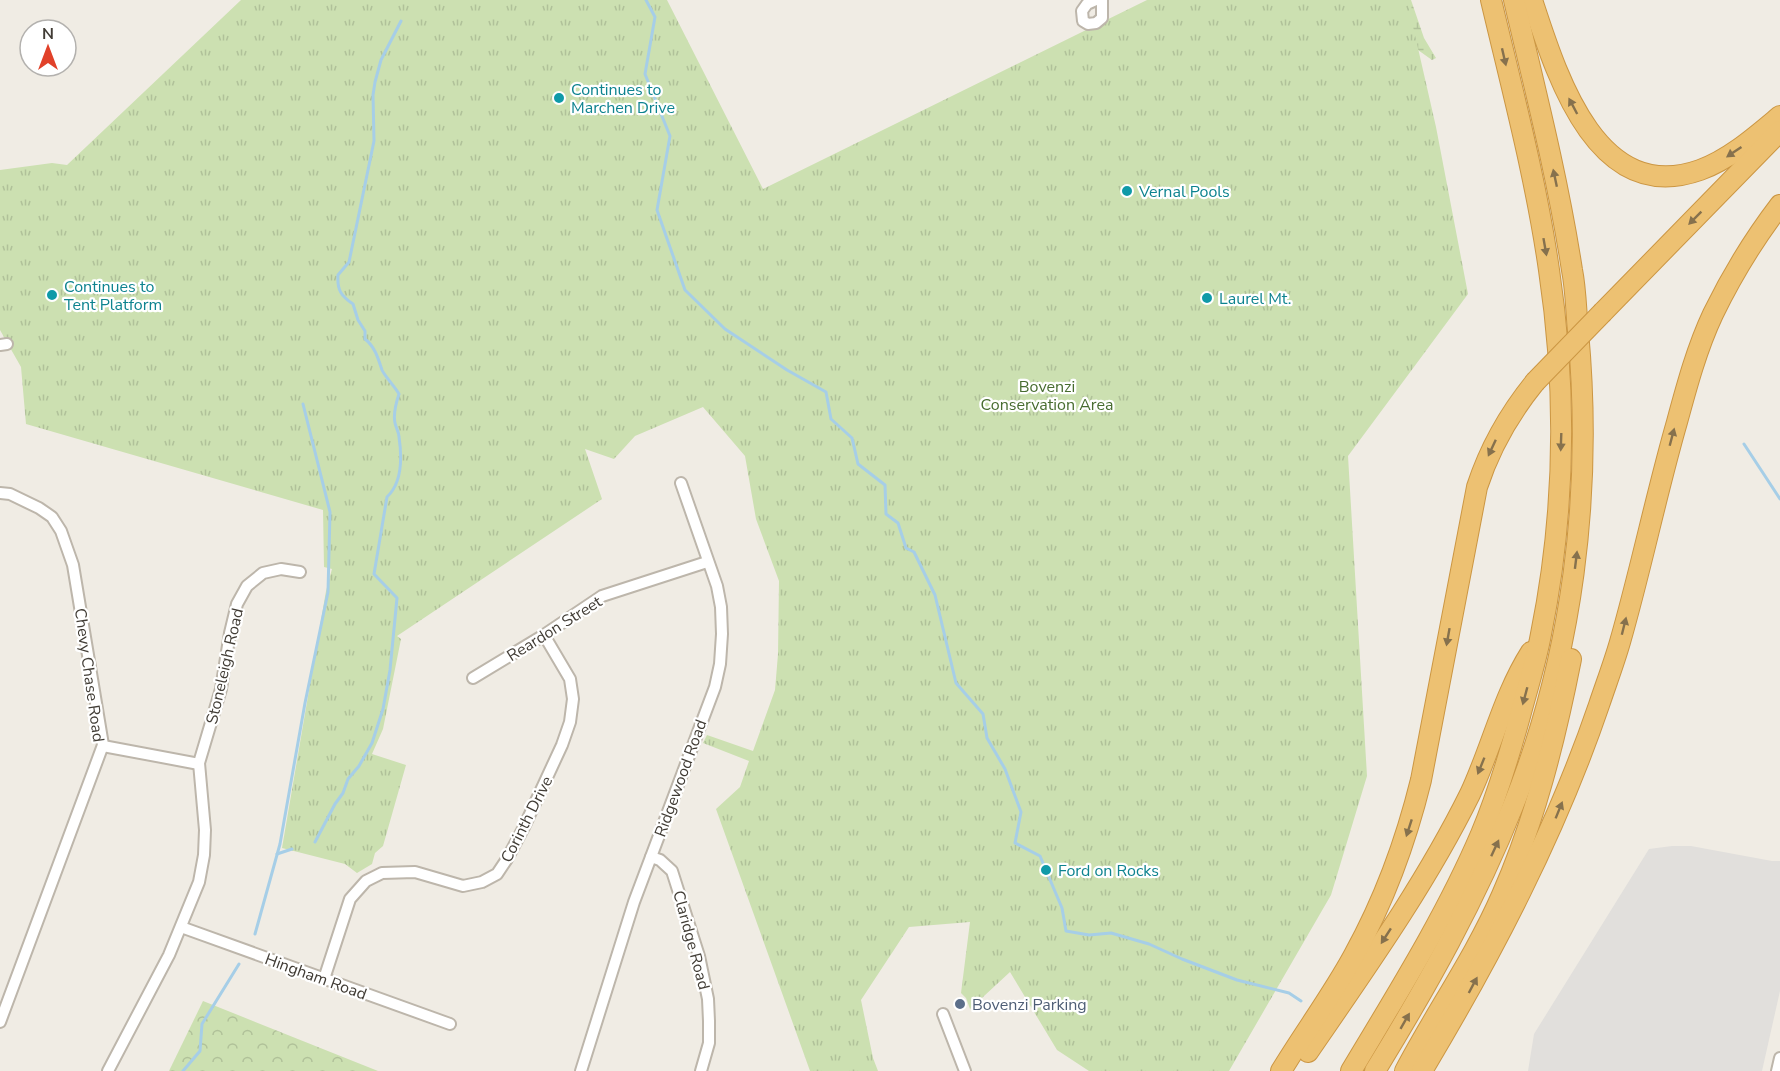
<svg xmlns="http://www.w3.org/2000/svg" width="1780" height="1071" viewBox="0 0 1780 1071" font-family="'Nunito Sans',sans-serif">
	<style>
		.forest { fill: url(#forest-crowns) }
		.wetland { fill: url(#wetland-marsh) }
		.park { fill: url(#park-tufts) }
		.parking { fill: #e1dfdc }
		.lines { fill: none; stroke-linecap: round; stroke-linejoin: round }
		.stream { stroke: #a6cee7; stroke-width: 3 }
		.street-casing { stroke: #bdb6ab; stroke-width: 14 }
		.highway-casing { stroke: #cb9643; stroke-width: 22 }
		.street { stroke: #fff; stroke-width: 10 }
		.highway { stroke: #edc172; stroke-width: 20 }
		.highway-bridge-casing { stroke: #cb9643; stroke-width: 22; stroke-linecap: butt }
		.highway-bridge { stroke: #edc172; stroke-width: 20 }
		.oneway { fill: #86714d }
		.culture-dot { fill: #0f9aa8; stroke: #fff; stroke-width: 2 }
		.service-dot { fill: #5c6f8a; stroke: #fff; stroke-width: 2 }
		.labels { text-anchor: middle; stroke-width: 4.5; stroke-linejoin: round; paint-order: stroke }
		.culture-label { font-size: 16px; fill: #0d838f; stroke: #fff; text-anchor: start }
		.park-label { font-size: 16px; fill: #476c2f; stroke: #fff }
		.street-label { font-size: 16px; fill: #413c35; stroke: #fff }
		.service-label { font-size: 16px; fill: #4e5e75; stroke: #fff; text-anchor: start }
	</style>
	<defs>
		<pattern id="forest-crowns" width="20" height="18" patternUnits="userSpaceOnUse" patternTransform="scale(1.5)"><rect width="20" height="18" fill="#cce0b1"/><path d="M2 6a3 3 0 1 1 6 0M12 15a3 3 0 1 1 6 0" fill="none" stroke="#b0c199"/></pattern>
		<pattern id="wetland-marsh" width="20" height="14" patternUnits="userSpaceOnUse" patternTransform="scale(1.5)"><rect width="20" height="14" fill="#cce0b1"/><path d="M1 5h8M5 5V1M11 12h8M15 12V8" fill="none" stroke="#b0c199"/></pattern>
		<pattern id="park-tufts" width="24" height="20" patternUnits="userSpaceOnUse" patternTransform="scale(1.5)"><rect width="24" height="20" fill="#cce0b1"/><path d="M3 7l-1-3M5 7V3M7 7l1-3M15 17l-1-3M17 17v-4M19 17l1-3" fill="none" stroke="#b0c199"/></pattern>
	</defs>
	<rect width="100%" height="100%" fill="#f0ece4"/>
	<polygon class="forest" points="203,1001 378,1071 169,1071"/>
	<polygon class="wetland" points="1391,0 1411,0 1424,38 1436,58 1432,60 1418,50"/>
	<polygon class="park" points="241,0 667,0 763,189 1147,0 1407,0 1436,127 1468,294 1348,456 1367,776 1331,895 1229,1071 1089,1071 1057,1050 1010,972 970,1009 966,998 961,993 970,922 909,927 861,1000 873,1058 878,1071 810,1071 716,809 740,787 749,761 703,743 707,735 753,751 775,690 778,654 779,581 756,519 745,456 703,407 635,436 614,459 585,449 602,499 397,636 401,639 383,729 372,754 406,765 383,846 375,853 372,864 357,873 345,864 282,848 326,591 332,569 324,567 323,510 26,424 21,367 0,330 0,170 52,163 67,165"/>
	<polygon class="parking" points="1672,846 1691,846 1772,861 1780,861 1780,991 1762,1071 1528,1071 1534,1034 1649,849"/>
	<g class="lines">
		<g class="stream">
			<polyline points="646,0 655,17 645,74 670,136 657,210 685,290 725,329 787,370 826,392 831,419 852,438 858,464 885,485 886,514 898,523 906,548 914,552 935,595 956,683 983,714 987,738 1005,769 1021,812 1015,843 1040,856 1062,908 1066,931 1089,935 1111,933 1149,944 1182,959 1237,980 1289,993 1301,1001"/>
			<polyline points="1744,444 1780,499"/>
			<path d="M315,842L335,804L343,793L348,779L359,766L372,743L383,709L390,670L397,598L374,574L387,497C403,482 402,457 399,437C399,432 396,428 395,423C393,414 396,403 399,394C395,387 384,375 382,370C378,358 375,347 365,339V331L358,320L353,304C341,296 337,290 338,275L349,262L374,141L373,95L375,82L381,60L401,21"/>
			<polyline points="277,854 292,849"/>
			<polyline points="255,934 280,844 305,703 328,592 330,512 303,404"/>
			<polyline points="183,1071 200,1051 202,1024 239,964"/>
		</g>
		<g class="street-casing">
			<g id="street">
				<polyline points="1096,0 1087,4 1082,11 1083,21 1088,24 1096,23 1102,18 1102,0"/>
				<polyline points="0,345 7,344"/>
				<polyline points="0,493 10,494 39,508 52,517 61,531 73,565 103,745 0,1022"/>
				<polyline points="473,678 544,635 602,596 707,562"/>
				<polyline points="103,746 199,764"/>
				<polyline points="651,857 660,860 672,871 699,956 708,999 709,1021 709,1043 701,1071"/>
				<polyline points="181,927 450,1024"/>
				<polyline points="324,979 350,899 366,881 382,873 415,872 463,886 482,882 497,874 507,859 524,827 562,745 570,722 573,699 570,679 544,635"/>
				<polyline points="943,1014 965,1071"/>
				<polyline points="108,1071 169,955 199,882 204,855 205,830 199,763 221,689 230,633 237,604 247,586 263,573 281,569 300,572"/>
				<polyline points="581,1071 634,902 715,687 720,664 722,634 721,607 717,586 681,483"/>
				<polyline points="1777,1071 1780,1058"/>
			</g>
		</g>
		<g class="highway-casing">
			<g id="highway">
				<path d="M1532,0C1556,73 1596,207 1700,170C1730,159 1756,136 1780,116"/>
				<polyline points="1603,312 1780,131"/>
				<path d="M1308,1052C1365,969 1425,885 1470,794C1492,747 1503,696 1531,652"/>
				<path d="M1281,1071C1304,1033 1333,994 1354,955C1385,899 1406,841 1421,780L1477,487C1490,447 1509,414 1535,382"/>
				<path d="M1351,1071C1397,994 1446,916 1481,834C1497,796 1509,756 1520,716C1527,689 1536,662 1541,634C1565,515 1567,390 1549,270C1536,179 1512,89 1491,0"/>
				<path d="M1375,1071C1427,986 1476,899 1513,806C1573,656 1593,493 1578,331C1576,311 1576,290 1572,270C1558,179 1535,89 1514,0"/>
				<path d="M1405,1071C1436,1012 1475,957 1502,895C1535,820 1555,740 1571,659"/>
				<path d="M1422,1071C1492,954 1555,834 1599,705C1606,684 1614,663 1620,642C1641,569 1656,495 1677,422C1687,385 1697,348 1713,314C1732,275 1754,239 1780,205"/>
			</g>
		</g>
		<use href="#street" class="street"/>
		<use href="#highway" class="highway"/>
		<g class="highway-bridge-casing">
			<polyline id="highway-bridge" points="1535,382 1603,312"/>
		</g>
		<use href="#highway-bridge" class="highway-bridge"/>
	</g>
	<defs><path id="oneway-solid" d="M-6-.8H1V-3.2L6.5 0L1 3.2V.8H-6Z" transform="scale(1.5)"/></defs>
	<g class="oneway">
		<use href="#oneway-solid" transform="translate(1504 57) rotate(77)"/>
		<use href="#oneway-solid" transform="translate(1573 106) rotate(-118)"/>
		<use href="#oneway-solid" transform="translate(1734 152) rotate(146)"/>
		<use href="#oneway-solid" transform="translate(1555 178) rotate(-102)"/>
		<use href="#oneway-solid" transform="translate(1695 218) rotate(135)"/>
		<use href="#oneway-solid" transform="translate(1545 247) rotate(80)"/>
		<use href="#oneway-solid" transform="translate(1672 437) rotate(-75)"/>
		<use href="#oneway-solid" transform="translate(1561 442) rotate(92)"/>
		<use href="#oneway-solid" transform="translate(1492 448) rotate(115)"/>
		<use href="#oneway-solid" transform="translate(1576 560) rotate(-83)"/>
		<use href="#oneway-solid" transform="translate(1624 626) rotate(-76)"/>
		<use href="#oneway-solid" transform="translate(1448 637) rotate(100)"/>
		<use href="#oneway-solid" transform="translate(1525 696) rotate(105)"/>
		<use href="#oneway-solid" transform="translate(1481 766) rotate(112)"/>
		<use href="#oneway-solid" transform="translate(1559 810) rotate(-68)"/>
		<use href="#oneway-solid" transform="translate(1409 828) rotate(108)"/>
		<use href="#oneway-solid" transform="translate(1495 848) rotate(-65)"/>
		<use href="#oneway-solid" transform="translate(1386 936) rotate(123)"/>
		<use href="#oneway-solid" transform="translate(1473 985) rotate(-62)"/>
		<use href="#oneway-solid" transform="translate(1405 1021) rotate(-60)"/>
	</g>
	<g class="culture-dot">
		<circle cx="559" cy="98" r="6"/>
		<circle cx="1127" cy="191" r="6"/>
		<circle cx="52" cy="295" r="6"/>
		<circle cx="1207" cy="298" r="6"/>
		<circle cx="1046" cy="870" r="6"/>
	</g>
	<circle class="service-dot" cx="960" cy="1004" r="6"/>
	<g class="labels">
		<g class="culture-label">
			<text x="571" y="95">Continues to<tspan x="571" dy="18">Marchen Drive</tspan></text>
			<text x="1139" y="197">Vernal Pools</text>
			<text x="64" y="292">Continues to<tspan x="64" dy="18">Tent Platform</tspan></text>
			<text x="1219" y="304">Laurel Mt.</text>
			<text x="1058" y="876">Ford on Rocks</text>
		</g>
		<g class="park-label">
			<text x="1047" y="392">Bovenzi<tspan x="1047" dy="18">Conservation Area</tspan></text>
		</g>
		<g class="street-label">
			<text transform="translate(554 628) rotate(-32)" y="6">Reardon Street</text>
			<text transform="translate(224 666) rotate(-77)" y="6">Stoneleigh Road</text>
			<text transform="translate(90 675) rotate(82)" y="6">Chevy Chase Road</text>
			<text transform="translate(680 778) rotate(-70)" y="6">Ridgewood Road</text>
			<text transform="translate(526 819) rotate(-63)" y="6">Corinth Drive</text>
			<text transform="translate(692 940) rotate(75)" y="6">Claridge Road</text>
			<text transform="translate(316 976) rotate(20)" y="6">Hingham Road</text>
		</g>
		<g class="service-label">
			<text x="972" y="1010">Bovenzi Parking</text>
		</g>
	</g>
	<g transform="translate(48 48)"><circle r="28" fill="#ffffff" stroke="#b3b1ae" stroke-width="1.5"/>
	<path d="M0-4.5L10 22L0 15L-10 22Z" fill="#e14129"/>
	<text y="-9" font-size="16" font-weight="bold" text-anchor="middle" fill="#413c35">N</text>
	</g>
</svg>
